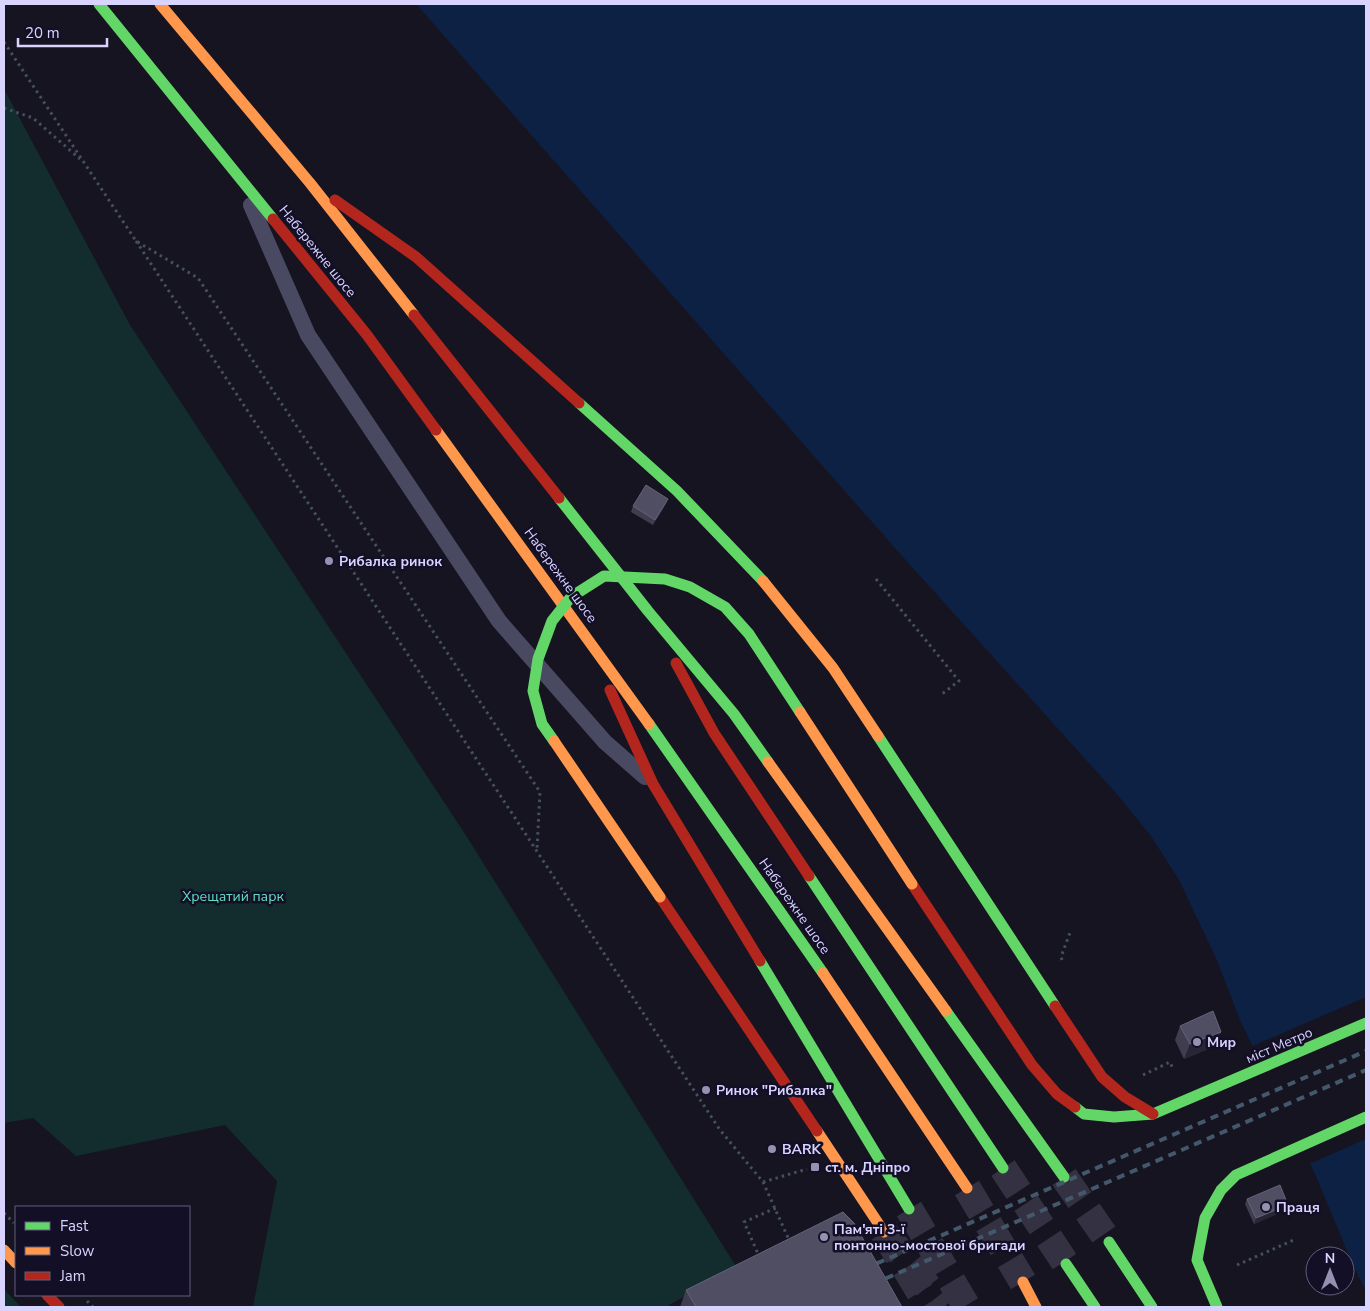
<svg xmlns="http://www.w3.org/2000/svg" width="1370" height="1311" viewBox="0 0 1370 1311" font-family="'Nunito Sans',sans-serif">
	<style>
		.green { fill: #132c2d }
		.water { fill: #0d2144 }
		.pier { fill: #161421 }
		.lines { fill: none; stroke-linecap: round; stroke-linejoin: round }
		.secondary-tunnel { stroke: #333142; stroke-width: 28; stroke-dasharray: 28 14; stroke-linecap: butt }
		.primary-tunnel { stroke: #333142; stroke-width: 28; stroke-dasharray: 28 14; stroke-linecap: butt }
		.path { stroke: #44505f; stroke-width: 3; stroke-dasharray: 2.5 4; stroke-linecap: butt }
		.lane { stroke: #4a4962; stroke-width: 16 }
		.fast { stroke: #63d668; stroke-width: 11 }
		.slow { stroke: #ff974d; stroke-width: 11 }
		.jam { stroke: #b3261e; stroke-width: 11 }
		.rail { stroke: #43596b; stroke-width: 4; stroke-dasharray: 8 6; stroke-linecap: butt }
		.fast-bridge { stroke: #63d668; stroke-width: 11 }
		.slow-bridge { stroke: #ff974d; stroke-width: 11 }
		.wall { fill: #403d50 }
		.shaded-wall { fill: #282635 }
		.building { fill: #504e63; stroke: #66637b }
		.poi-dot { fill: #9591b1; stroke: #130f26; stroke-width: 2 }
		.labels { text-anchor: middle; stroke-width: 5; stroke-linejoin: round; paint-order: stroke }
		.street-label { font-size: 14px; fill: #d9d4ff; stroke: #130f26 }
		.poi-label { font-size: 14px; font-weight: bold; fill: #d9d4ff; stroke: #130f26; text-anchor: start }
		.park-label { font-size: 14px; fill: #5fe0c0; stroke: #130f26 }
	</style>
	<rect width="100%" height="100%" fill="#161421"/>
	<g class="green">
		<polygon points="4,89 130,325 467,837 737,1268 669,1305 670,1307 253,1307 277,1181 225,1125 76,1156 33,1118 4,1123"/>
		<polygon points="4,1289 21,1307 4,1307"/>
	</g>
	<polygon class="water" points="416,4 1366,4 1366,1291 1352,1263 1316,1176 1240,1020 1216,958 1179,880 1151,836 1115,792 902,556"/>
	<polygon class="pier" points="1366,997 1366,1139 1307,1165 1250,1047"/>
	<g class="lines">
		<polyline class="secondary-tunnel" points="884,1232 929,1307"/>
		<g class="primary-tunnel">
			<polyline points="1003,1168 1066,1264"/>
			<polyline points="1064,1177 1109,1242"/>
			<polyline points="967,1188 1023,1282"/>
			<polyline points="909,1209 967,1307"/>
			<polyline points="884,1232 944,1307"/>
		</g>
		<g class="path">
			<polyline points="4,42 136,241 198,278 540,792 537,849"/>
			<polyline points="4,108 33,118 80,159"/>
			<polyline points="136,241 720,1130 763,1182 790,1242"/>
			<polyline points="876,579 959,681 942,694"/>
			<polyline points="1062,960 1061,957 1071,930"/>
			<polyline points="1143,1075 1170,1062 1173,1069"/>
			<polyline points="763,1182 807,1169"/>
			<polyline points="4,1213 14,1223"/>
			<polyline points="761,1255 759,1256 744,1222 776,1208"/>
			<polyline points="1237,1265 1296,1239"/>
			<polyline points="87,1301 93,1307"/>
		</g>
		<polyline class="lane" points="251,205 308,335 499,621 605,742 645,777"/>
		<g class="fast">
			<polyline points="99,4 273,219"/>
			<polyline points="579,403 677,491 763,581"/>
			<polyline points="559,498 648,611 734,714 768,762"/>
			<polyline points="649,724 823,973"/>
			<polyline points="878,736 1055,1006"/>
			<polyline points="809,876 1003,1168"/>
			<polyline points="760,961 909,1209"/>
			<polyline points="946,1011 1064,1177"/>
			<polyline points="1075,1107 1084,1114 1114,1117 1153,1114 1366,1023"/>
			<polyline points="1109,1242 1152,1307"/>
			<polyline points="1066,1264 1095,1307"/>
			<polyline points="1217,1307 1197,1260 1205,1218 1221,1190 1236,1175 1366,1117"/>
		</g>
		<g class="slow">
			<polyline points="160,4 310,183 414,315"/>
			<polyline points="436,430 649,724"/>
			<polyline points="763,581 833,668 878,736"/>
			<polyline points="768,762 946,1011"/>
			<polyline points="823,973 967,1188"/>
			<polyline points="817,1131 884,1232"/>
			<polyline points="4,1250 16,1263"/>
			<polyline points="1023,1282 1036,1307"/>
		</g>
		<g class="jam">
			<polyline points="335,200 416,257 579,403"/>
			<polyline points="273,219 367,335 436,430"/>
			<polyline points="414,315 559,498"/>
			<polyline points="676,663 714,733 809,876"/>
			<polyline points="610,690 653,784 760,961"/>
			<polyline points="912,884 1032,1065 1057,1094 1075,1107"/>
			<polyline points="660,897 817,1131"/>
			<polyline points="1055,1006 1102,1077 1125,1097 1153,1114"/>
			<polyline points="47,1295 59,1307"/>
		</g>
		<g class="rail">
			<polyline points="864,1269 1366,1051"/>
			<polyline points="873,1284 1366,1070"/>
		</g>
		<polyline class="fast-bridge" points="554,741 542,724 533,691 538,659 552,621 571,597 604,576 665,579 690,587 725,607 749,634 800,712"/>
		<g class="slow-bridge">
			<polyline points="800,712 912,884"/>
			<polyline points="554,741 660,897"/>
		</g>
	</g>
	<g class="wall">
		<polygon points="666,504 653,525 631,512 633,506"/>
		<polygon points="1180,1026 1221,1032 1215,1046 1184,1059 1175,1040"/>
		<polygon points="1247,1199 1286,1210 1254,1224 1245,1204"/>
		<polygon points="686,1290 902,1307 680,1307"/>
	</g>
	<g class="shaded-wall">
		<polygon points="668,499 666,504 653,525 655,520"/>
		<polygon points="1221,1032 1215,1046 1184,1059 1190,1044"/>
		<polygon points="1288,1205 1286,1210 1254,1224 1256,1218"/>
	</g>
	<g class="building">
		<polygon points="646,485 668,499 655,520 633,506"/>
		<polygon points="1213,1011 1221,1032 1190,1044 1180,1026"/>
		<polygon points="1280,1185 1288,1205 1256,1218 1247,1199"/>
		<polygon points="843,1212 854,1223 902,1307 696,1307 686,1290"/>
	</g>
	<g class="poi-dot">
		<circle cx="329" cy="561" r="5"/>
		<circle cx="1197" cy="1042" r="5"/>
		<circle cx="706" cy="1090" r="5"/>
		<circle cx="772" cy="1149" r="5"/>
		<rect x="810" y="1162" width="10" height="10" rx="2.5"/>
		<circle cx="1266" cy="1207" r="5"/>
		<circle cx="824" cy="1237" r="5"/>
	</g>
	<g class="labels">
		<g class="street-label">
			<text transform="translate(318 251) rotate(51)" y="5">Набережне шосе</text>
			<text transform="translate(561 575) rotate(54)" y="5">Набережне шосе</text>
			<text transform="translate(795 906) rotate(55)" y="5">Набережне шосе</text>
			<text transform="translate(1279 1045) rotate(-23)" y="5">міст Метро</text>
		</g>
		<g class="poi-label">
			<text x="339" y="566">Рибалка ринок</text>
			<text x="1207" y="1047">Мир</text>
			<text x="716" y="1095">Ринок "Рибалка"</text>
			<text x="782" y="1154">BARK</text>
			<text x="825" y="1172">ст. м. Дніпро</text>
			<text x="1276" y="1212">Праця</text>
			<text x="834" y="1234">Пам'яті 3-ї<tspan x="834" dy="16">понтонно-мостової бригади</tspan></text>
		</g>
		<g class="park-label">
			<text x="233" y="901">Хрещатий парк</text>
		</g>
	</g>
	<rect width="1370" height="1311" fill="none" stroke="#d9d4ff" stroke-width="10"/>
	<rect x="15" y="1206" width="175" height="90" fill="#130f26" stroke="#625e7d"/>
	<rect x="25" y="1222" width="25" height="8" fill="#63d668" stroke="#625e7d"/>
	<text x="60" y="1231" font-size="15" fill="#d9d4ff">Fast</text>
	<rect x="25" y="1247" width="25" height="8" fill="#ff974d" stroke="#625e7d"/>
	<text x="60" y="1256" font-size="15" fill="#d9d4ff">Slow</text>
	<rect x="25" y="1272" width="25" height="8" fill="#b3261e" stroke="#625e7d"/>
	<text x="60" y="1281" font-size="15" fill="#d9d4ff">Jam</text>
	<g transform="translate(1330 1271)"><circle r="24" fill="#130f26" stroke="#625e7d"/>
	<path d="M0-4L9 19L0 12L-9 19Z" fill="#9591b1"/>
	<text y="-8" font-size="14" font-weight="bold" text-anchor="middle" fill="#d9d4ff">N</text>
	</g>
	<path d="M18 38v8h89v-8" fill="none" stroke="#d9d4ff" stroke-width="2.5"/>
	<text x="25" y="38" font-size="15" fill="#d9d4ff" stroke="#130f26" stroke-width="4" paint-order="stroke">20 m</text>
</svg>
